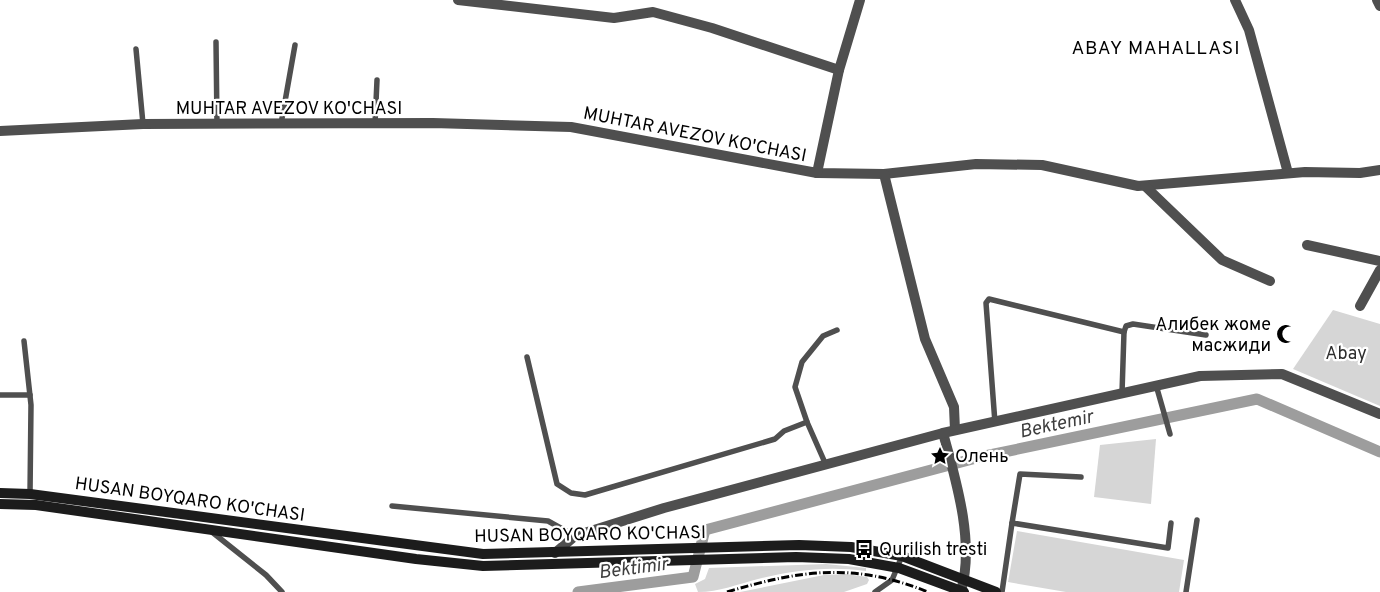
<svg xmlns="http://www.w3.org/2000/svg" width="1380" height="592" viewBox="0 0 1380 592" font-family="Overpass,sans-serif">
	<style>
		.green { fill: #d6d6d6 }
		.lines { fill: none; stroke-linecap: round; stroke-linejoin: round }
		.canal { stroke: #9d9d9d; stroke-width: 11 }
		.service { stroke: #4f4f4f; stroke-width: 5.5 }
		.minor { stroke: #4f4f4f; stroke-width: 10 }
		.secondary { stroke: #1c1c1c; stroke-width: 10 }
		.rail { stroke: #000; stroke-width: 3; stroke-dasharray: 8 2.5 1 2.5; stroke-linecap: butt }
		.labels { text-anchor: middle; stroke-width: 4.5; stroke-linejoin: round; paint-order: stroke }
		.street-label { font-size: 18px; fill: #000; stroke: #fff }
		.poi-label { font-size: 18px; fill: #000; stroke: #fff; text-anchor: start }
		.park-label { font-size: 18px; fill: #2d2d2d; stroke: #fff }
		.neighbourhood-label { font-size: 19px; letter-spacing: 1px; fill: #000; stroke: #fff }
		.water-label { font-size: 19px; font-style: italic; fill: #3e3e3e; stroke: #fff }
	</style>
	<rect width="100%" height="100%" fill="#fff"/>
	<g class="green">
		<polygon points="1333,310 1380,324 1380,406 1293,369"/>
		<polygon points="1156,439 1151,504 1094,497 1100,445"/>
		<polygon points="1017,531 1184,560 1179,592 1066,592 1008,582"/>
		<path d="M826,564L866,568V571C827,566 796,570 758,579C738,584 719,592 698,592L695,584L705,579L709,568Z"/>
		<polygon points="846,574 867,577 869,580 867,584 844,592 740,592 824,575"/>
	</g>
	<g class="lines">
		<polyline class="canal" points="578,592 693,577 705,530 980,457 1257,399 1380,452"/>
		<g class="service">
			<polyline points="216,42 217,124"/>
			<polyline points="136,49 143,124"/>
			<polyline points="281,124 295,45"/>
			<polyline points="375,124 377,80"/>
			<polyline points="24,341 31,405 30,494"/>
			<polyline points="527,357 557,484 571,493 585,495 775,439 784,431 807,422"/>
			<polyline points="1156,385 1170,434"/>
			<polyline points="1122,393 1124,332 1126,326 1133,324 1206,335"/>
			<polyline points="0,395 30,395"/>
			<polyline points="995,423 986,303 989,299 1124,332"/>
			<polyline points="826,465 807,422 795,387 802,362 823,336 837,330"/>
			<polyline points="392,506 548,521 575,536"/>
			<polyline points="1012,523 1020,474 1081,477"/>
			<polyline points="212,532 266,575 282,592"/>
			<polyline points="875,592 892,580 902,556"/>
			<polyline points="1002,592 1012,523 1168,548 1171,523"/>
			<polyline points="1186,592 1197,520"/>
		</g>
		<g class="minor">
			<polyline points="458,0 614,18 653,12 712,28 839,70"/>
			<polyline points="1235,0 1249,30 1288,173"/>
			<polyline points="1377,0 1380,6"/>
			<polyline points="0,131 143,124 433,123 571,127 817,173 884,174 976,164 1042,165 1138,186 1305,172 1360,173 1380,170"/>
			<polyline points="817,173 839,70 860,0"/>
			<polyline points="884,174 925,339 954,407 955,430"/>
			<polyline points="1145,186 1222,260 1270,281"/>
			<polyline points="1307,245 1380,261"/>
			<polyline points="1360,306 1380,270"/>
			<path d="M943,433C956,480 975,543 961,591"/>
			<polyline points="555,553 575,536 664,508 943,433 1200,376 1282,374 1380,414"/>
		</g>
		<g class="secondary">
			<polyline points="0,493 30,494 483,554 799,545 851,547 902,556 996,592"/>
			<polyline points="0,504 36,505 416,559 483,566 796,557 849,559 899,568 964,592"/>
		</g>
		<path class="rail" d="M727,592C800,570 854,562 928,592"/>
	</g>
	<defs>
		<g id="mosque-bare" transform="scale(1.5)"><path d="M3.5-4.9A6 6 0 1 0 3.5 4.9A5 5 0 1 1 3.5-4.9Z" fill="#000" stroke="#fff" stroke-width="2.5" paint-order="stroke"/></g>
		<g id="sight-bare" transform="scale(1.5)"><path d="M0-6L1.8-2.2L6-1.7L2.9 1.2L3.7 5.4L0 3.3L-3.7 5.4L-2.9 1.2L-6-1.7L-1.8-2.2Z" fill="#000" stroke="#fff" stroke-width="2.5" paint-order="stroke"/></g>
		<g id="bus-bare" transform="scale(1.5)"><path d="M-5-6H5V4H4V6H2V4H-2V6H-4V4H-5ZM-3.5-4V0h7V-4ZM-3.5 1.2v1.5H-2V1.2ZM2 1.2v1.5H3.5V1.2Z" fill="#000" stroke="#fff" stroke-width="2.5" paint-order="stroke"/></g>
	</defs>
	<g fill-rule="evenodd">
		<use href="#mosque-bare" x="1286" y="334"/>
		<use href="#sight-bare" x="940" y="456"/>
		<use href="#bus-bare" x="864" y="549"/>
	</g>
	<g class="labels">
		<g class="street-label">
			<text x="289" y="114">MUHTAR AVEZOV KO'CHASI</text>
			<text transform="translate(695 134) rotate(11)" y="6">MUHTAR AVEZOV KO'CHASI</text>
			<text transform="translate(190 499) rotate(8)" y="6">HUSAN BOYQARO KO'CHASI</text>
			<text transform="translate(590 534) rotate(-1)" y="6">HUSAN BOYQARO KO'CHASI</text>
		</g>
		<g class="poi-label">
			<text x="1271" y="330" text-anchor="end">Алибек жоме<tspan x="1271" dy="21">масжиди</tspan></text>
			<text x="955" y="462">Олень</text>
			<text x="879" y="555">Qurilish tresti</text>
		</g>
		<g class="park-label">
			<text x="1346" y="359">Abay</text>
		</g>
		<g class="neighbourhood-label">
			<text x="1156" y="54">ABAY MAHALLASI</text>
		</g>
		<g class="water-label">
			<text transform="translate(1056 423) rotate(-12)" y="7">Bektemir</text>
			<text transform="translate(633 567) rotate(-7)" y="7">Bektimir</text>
		</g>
	</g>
</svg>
